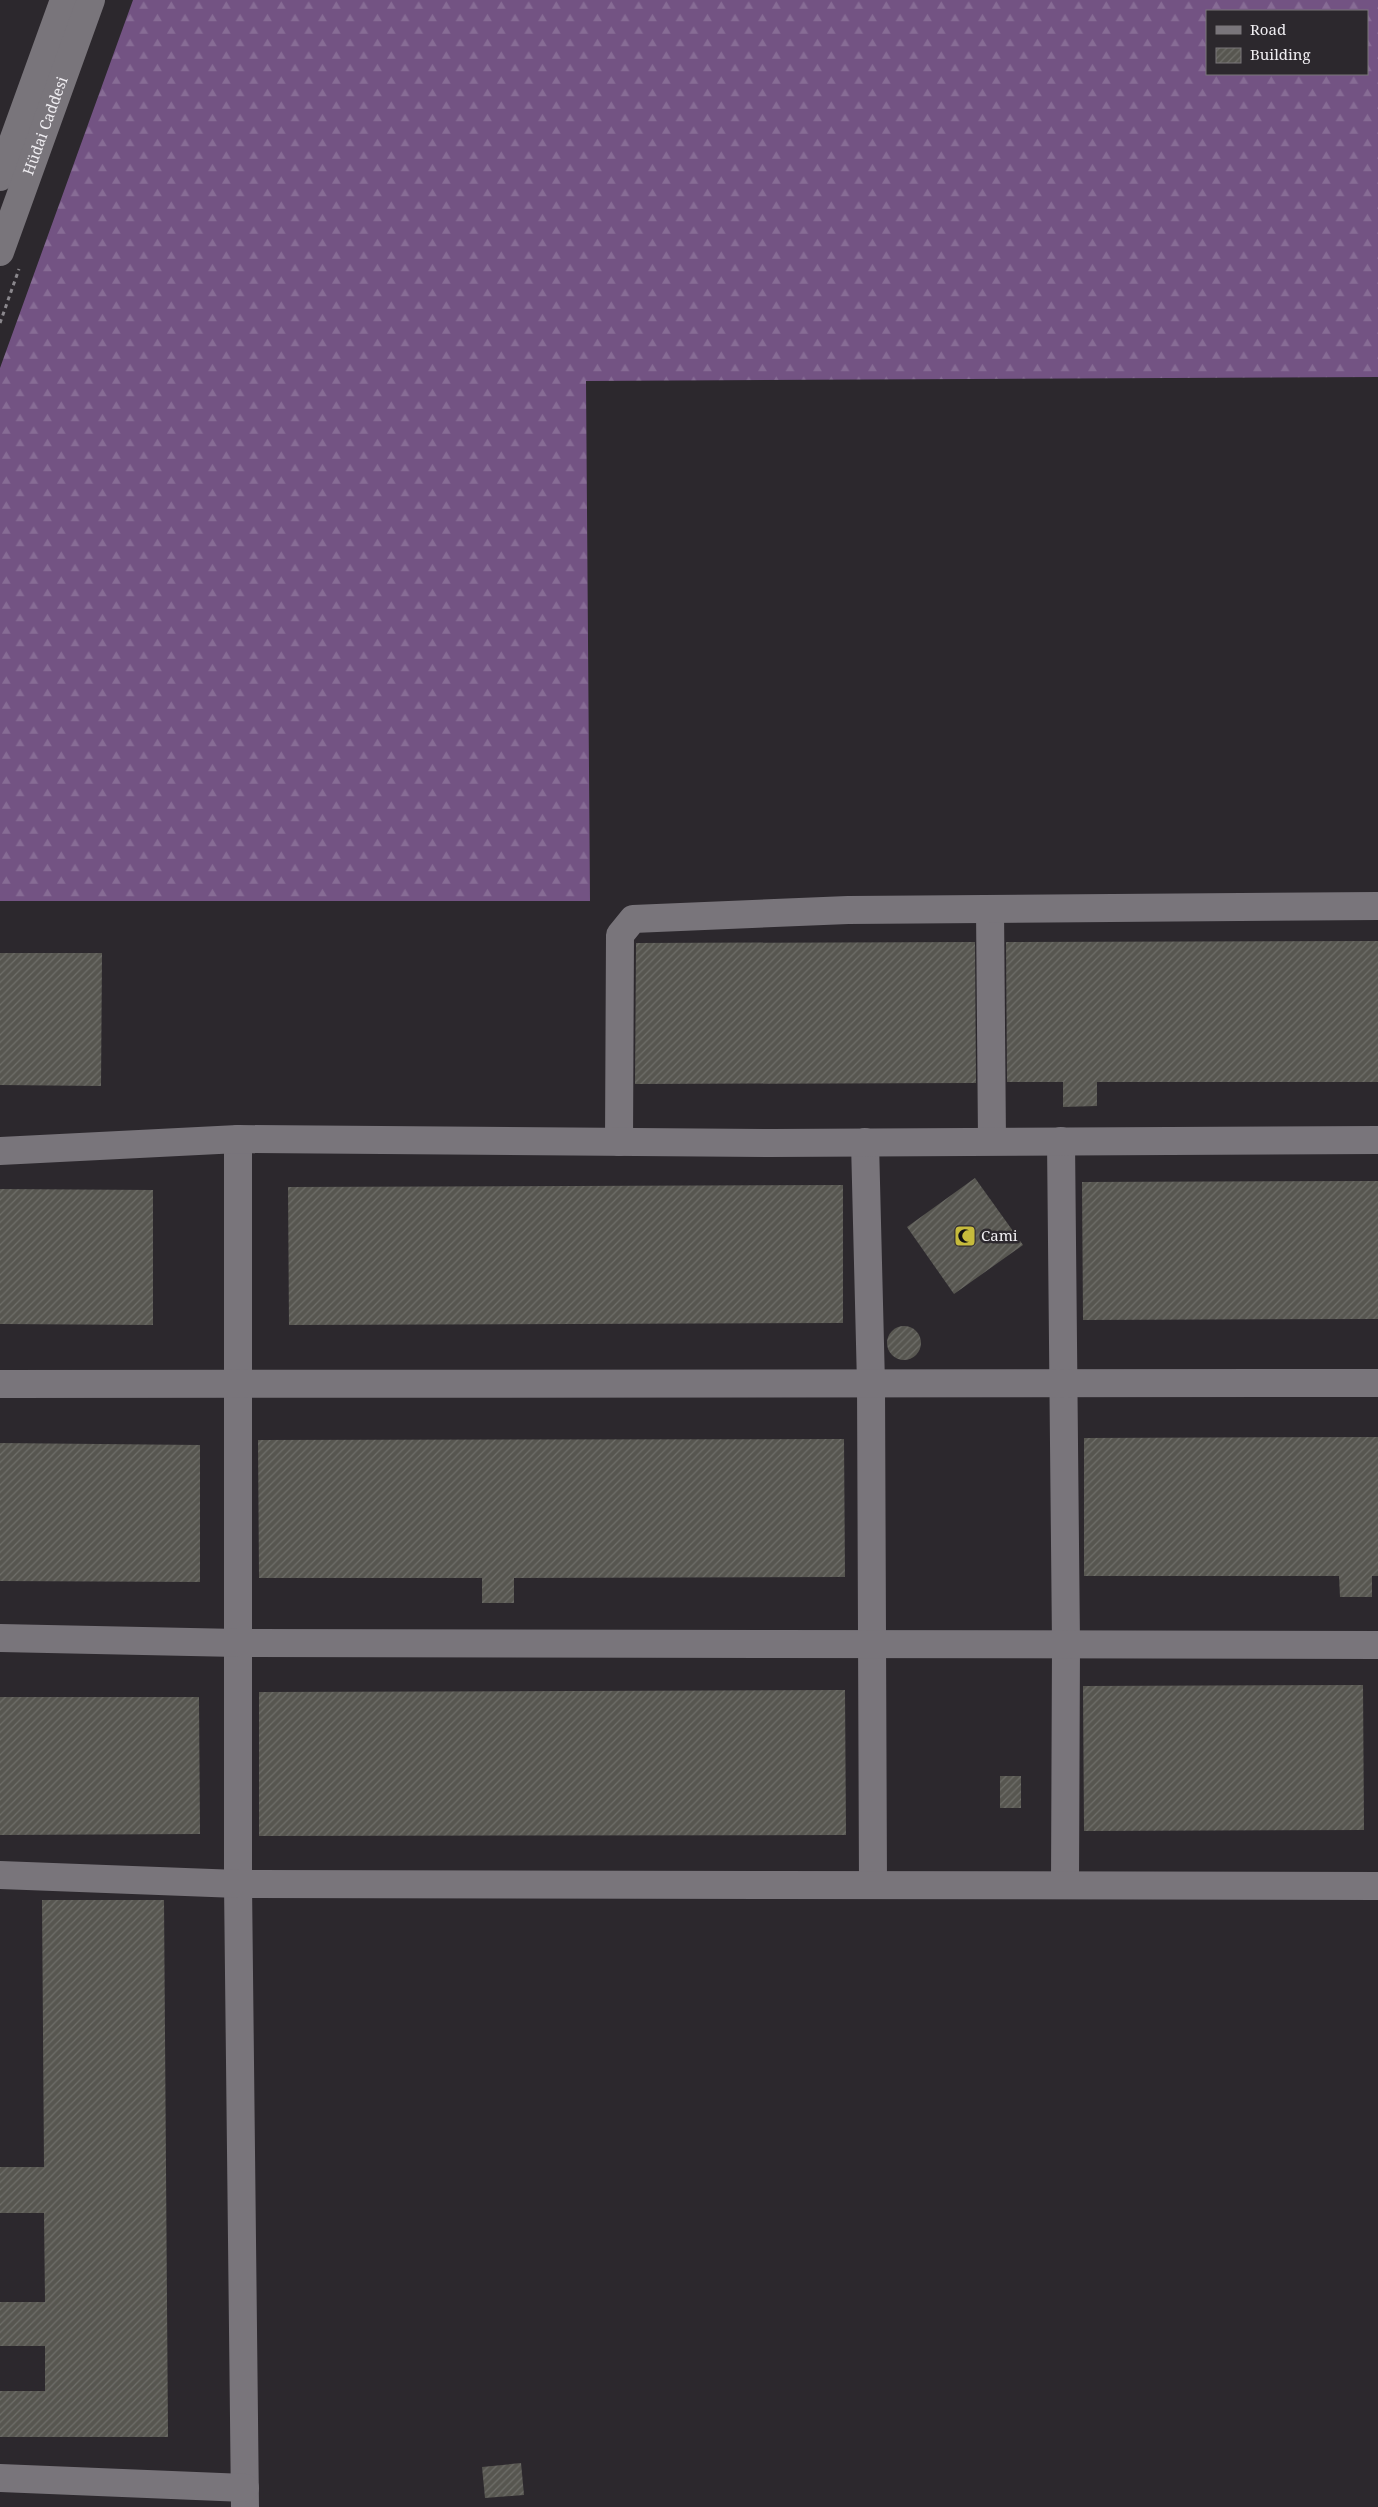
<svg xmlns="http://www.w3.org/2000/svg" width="1378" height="2507" viewBox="0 0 1378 2507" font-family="'Noto Serif',serif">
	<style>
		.forest { fill: url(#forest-firs); fill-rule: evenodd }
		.building { fill: url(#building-hatch) }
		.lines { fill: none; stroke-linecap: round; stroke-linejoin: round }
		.path { stroke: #8b888d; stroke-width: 3; stroke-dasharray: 4 4; stroke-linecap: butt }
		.minor { stroke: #79757b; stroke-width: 28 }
		.labels { text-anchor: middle; stroke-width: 5; stroke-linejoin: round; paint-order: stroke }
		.street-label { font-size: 15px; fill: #efedf1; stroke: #2c282d }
		.poi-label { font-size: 15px; fill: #efedf1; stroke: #2c282d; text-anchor: start }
	</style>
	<defs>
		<pattern id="forest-firs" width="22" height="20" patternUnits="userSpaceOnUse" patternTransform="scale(1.25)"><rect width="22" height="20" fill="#735383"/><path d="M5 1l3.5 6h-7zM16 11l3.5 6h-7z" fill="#876c95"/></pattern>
		<pattern id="building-hatch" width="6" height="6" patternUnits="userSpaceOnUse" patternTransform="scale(1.25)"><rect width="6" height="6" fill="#575650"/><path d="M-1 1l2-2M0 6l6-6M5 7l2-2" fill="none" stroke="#6f6f6a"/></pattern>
	</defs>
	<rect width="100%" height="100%" fill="#2c282d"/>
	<path class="forest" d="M133,0H1378V377L586,381L590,901H0V368ZM1207,11H1367V74H1207Z"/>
	<g class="building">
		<polygon points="1378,941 1378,1082 1097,1082 1097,1106 1063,1107 1063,1082 1007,1082 1006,942"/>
		<polygon points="975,942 976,1083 635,1084 636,943"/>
		<polygon points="0,953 102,953 101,1086 0,1085"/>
		<polygon points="975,1178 1023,1245 954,1294 907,1227"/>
		<polygon points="1378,1181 1378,1319 1083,1320 1082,1182"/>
		<polygon points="843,1185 843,1323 289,1325 288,1187"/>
		<polygon points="0,1189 153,1190 153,1325 0,1324"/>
		<circle cx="904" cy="1343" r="17"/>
		<polygon points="1378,1437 1378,1576 1372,1576 1372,1597 1340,1597 1339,1576 1084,1576 1084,1438"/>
		<polygon points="844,1439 845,1577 514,1578 514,1603 482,1603 482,1578 259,1578 258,1440"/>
		<polygon points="0,1443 200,1445 200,1582 0,1581"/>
		<polygon points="1363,1685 1364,1830 1084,1831 1083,1686"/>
		<polygon points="845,1690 846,1835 259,1836 259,1692"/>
		<polygon points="0,1697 199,1697 200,1834 0,1835"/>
		<rect x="1000" y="1776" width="21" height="32"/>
		<polygon points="42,1900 164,1900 168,2437 0,2437 0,2391 45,2391 45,2346 0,2346 0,2302 45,2302 44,2213 0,2213 0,2167 44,2167"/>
		<polygon points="521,2463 524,2495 485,2498 482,2467"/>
	</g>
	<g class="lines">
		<polyline class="path" points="0,323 19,269"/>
		<g class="minor">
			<polyline points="0,177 64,0"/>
			<path id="s1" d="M0,252L91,0"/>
			<polyline points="990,909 992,1141"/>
			<polyline points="238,1139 238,1884 245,2507"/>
			<polyline points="1061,1141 1066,1644 1065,1885"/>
			<polyline points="619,1142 620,935 633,919 848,910 1378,906"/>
			<polyline points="865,1142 871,1384 873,1885"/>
			<polyline points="0,1151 238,1139 772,1143 1378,1140"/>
			<polyline points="0,1384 1378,1383"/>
			<polyline points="0,1638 238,1643 1378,1645"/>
			<polyline points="0,1875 238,1884 1378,1886"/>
			<polyline points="0,2478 245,2488"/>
		</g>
	</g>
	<defs>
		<g id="mosque-square" transform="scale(1.125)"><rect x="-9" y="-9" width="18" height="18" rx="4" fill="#c6bb3c" stroke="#2c282d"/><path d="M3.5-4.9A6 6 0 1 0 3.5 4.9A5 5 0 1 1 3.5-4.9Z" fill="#111"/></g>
	</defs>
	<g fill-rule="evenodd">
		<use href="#mosque-square" x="965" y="1236"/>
	</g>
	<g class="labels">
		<g class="street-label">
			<text dy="5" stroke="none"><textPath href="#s1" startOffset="134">Hüdai Caddesi</textPath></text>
		</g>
		<g class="poi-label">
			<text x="981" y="1241">Cami</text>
		</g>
	</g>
	<rect x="1206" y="10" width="162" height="65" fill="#2c282d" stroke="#7a777b"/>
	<rect x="1216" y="26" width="25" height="8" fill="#79757b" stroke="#7a777b"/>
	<text x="1250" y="35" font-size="15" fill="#efedf1">Road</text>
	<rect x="1216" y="48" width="25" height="15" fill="url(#building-hatch)" stroke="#7a777b"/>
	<text x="1250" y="60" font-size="15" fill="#efedf1">Building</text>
</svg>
